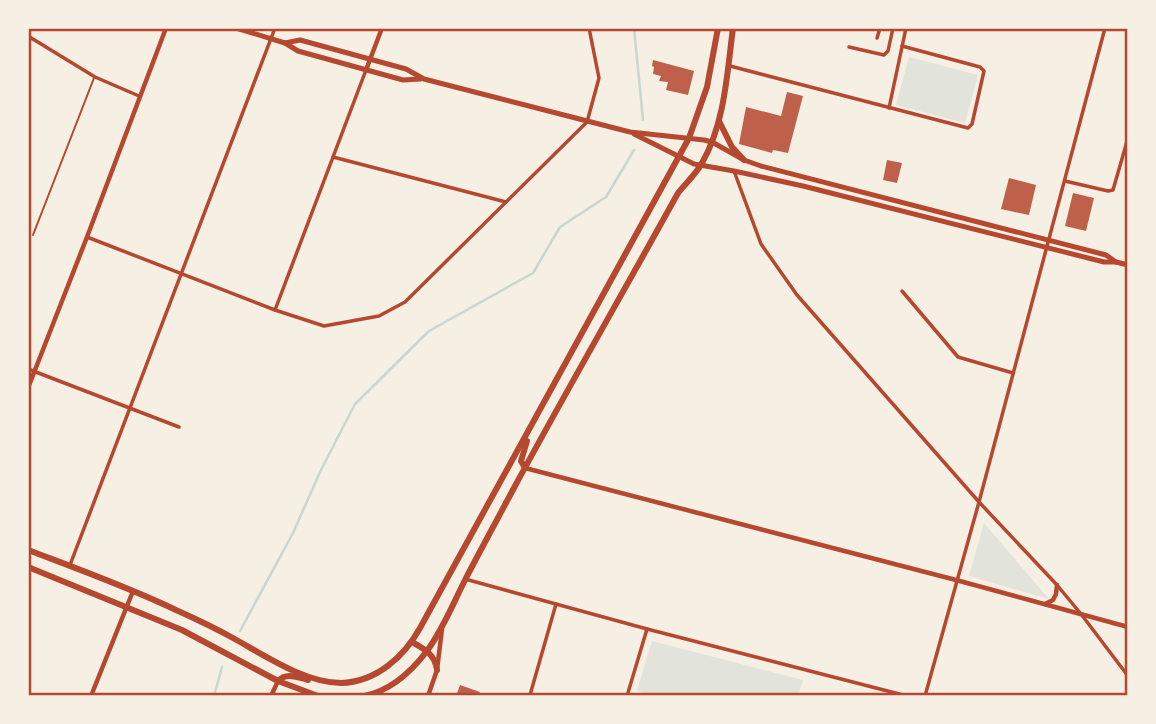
<svg xmlns="http://www.w3.org/2000/svg" width="1156" height="724" viewBox="0 0 1156 724" font-family="Inter,sans-serif">
	<style>
		.green { fill: #e2e4dc }
		.lines { fill: none; stroke-linecap: round; stroke-linejoin: round }
		.stream { stroke: #c9d6d2; stroke-width: 2.5 }
		.building { fill: #bf614a }
		.service { stroke: #b5482f; stroke-width: 2 }
		.minor { stroke: #b5482f; stroke-width: 3.5 }
		.tertiary { stroke: #b5482f; stroke-width: 4.5 }
		.secondary { stroke: #b5482f; stroke-width: 5 }
		.primary { stroke: #b5482f; stroke-width: 6 }
		.neatline { fill: none; stroke: #b5482f; stroke-width: 2.5 }
	</style>
	<rect width="100%" height="100%" fill="#f6efe4"/>
	<g class="green">
		<polygon points="909,57 978,75 965,123 896,105"/>
		<polygon points="984,523 1049,599 969,576"/>
		<polygon points="652,641 803,680 798,696 652,696 637,691"/>
	</g>
	<g class="lines">
		<g class="stream">
			<polyline points="634,28 643,120"/>
			<polyline points="240,631 293,533 320,472 355,404 429,331 533,273 560,227 606,197 634,150"/>
			<polyline points="214,696 222,667"/>
		</g>
	</g>
	<g class="building">
		<polygon points="653,60 694,71 688,95 666,90 668,82 659,81 661,76 653,74 654,67 652,66"/>
		<polygon points="787,92 803,96 788,153 773,150 772,153 739,144 746,107 781,116"/>
		<polygon points="887,160 902,163 897,183 883,180"/>
		<polygon points="1009,178 1036,185 1029,215 1001,209"/>
		<polygon points="1073,193 1094,198 1086,231 1065,226"/>
		<polygon points="460,685 480,692 478,696 456,696"/>
	</g>
	<g class="lines">
		<polyline class="service" points="33,235 94,78"/>
		<g class="minor">
			<polyline points="28,36 95,77 139,96"/>
			<polyline points="877,38 880,28"/>
			<polyline points="849,47 884,55 888,51 893,28"/>
			<polyline points="730,66 968,128 972,124 984,71 980,67 902,46"/>
			<polyline points="889,108 906,28"/>
			<polyline points="333,157 506,202"/>
			<polyline points="734,171 761,244 797,295 979,502 1057,585 1081,614 1128,676"/>
			<polyline points="1065,181 1108,191 1113,190 1128,138"/>
			<polyline points="87,237 275,310 324,326 379,316 405,302 587,122 599,78 589,28"/>
			<polyline points="902,291 958,357 1013,373"/>
			<polyline points="275,310 366,70"/>
			<polyline points="28,369 179,427"/>
			<polyline points="70,565 275,28"/>
			<polyline points="465,579 647,629 907,696"/>
			<polyline points="530,695 556,604"/>
			<polyline points="627,696 647,629"/>
			<polyline points="925,696 979,502 1105,28"/>
		</g>
		<g class="tertiary">
			<polyline points="366,70 382,28"/>
			<polyline points="28,388 87,237 166,28"/>
			<polyline points="525,468 956,580 1128,627"/>
			<polyline points="1045,604 1053,600 1056,594 1057,585"/>
			<polyline points="91,696 133,591"/>
			<polyline points="271,696 278,681"/>
			<polyline points="428,696 437,670 442,629"/>
		</g>
		<g class="secondary">
			<polyline points="236,28 285,43 298,51 403,80 421,79"/>
			<polyline points="285,43 300,40 406,69 424,79 630,132 704,140 712,142 744,160 761,166 1106,255 1116,262 1128,265"/>
			<polyline points="634,134 694,164 734,171 803,186 1104,262 1116,262"/>
		</g>
		<g class="primary">
			<polyline points="719,121 732,147 744,160"/>
			<polyline points="525,468 521,461 527,441"/>
			<path d="M28,550C78,569 128,587 176,610C196,619 215,628 233,638C264,655 305,683 341,683C376,682 404,657 420,628L689,138L707,87L718,28"/>
			<polyline points="28,567 182,630 278,681 318,696"/>
			<path d="M412,642C424,649 435,654 437,670"/>
			<path d="M278,681C286,672 297,677 308,680"/>
			<path d="M364,696C390,691 411,672 427,651C443,629 453,604 465,580C481,549 498,518 515,486C568,388 624,291 678,193C686,183 696,174 702,163C725,123 727,73 733,28"/>
		</g>
	</g>
	<rect width="1156" height="724" fill="none" stroke="#f6efe4" stroke-width="60"/>
	<rect x="30" y="30" width="1096" height="664" class="neatline"/>
</svg>
